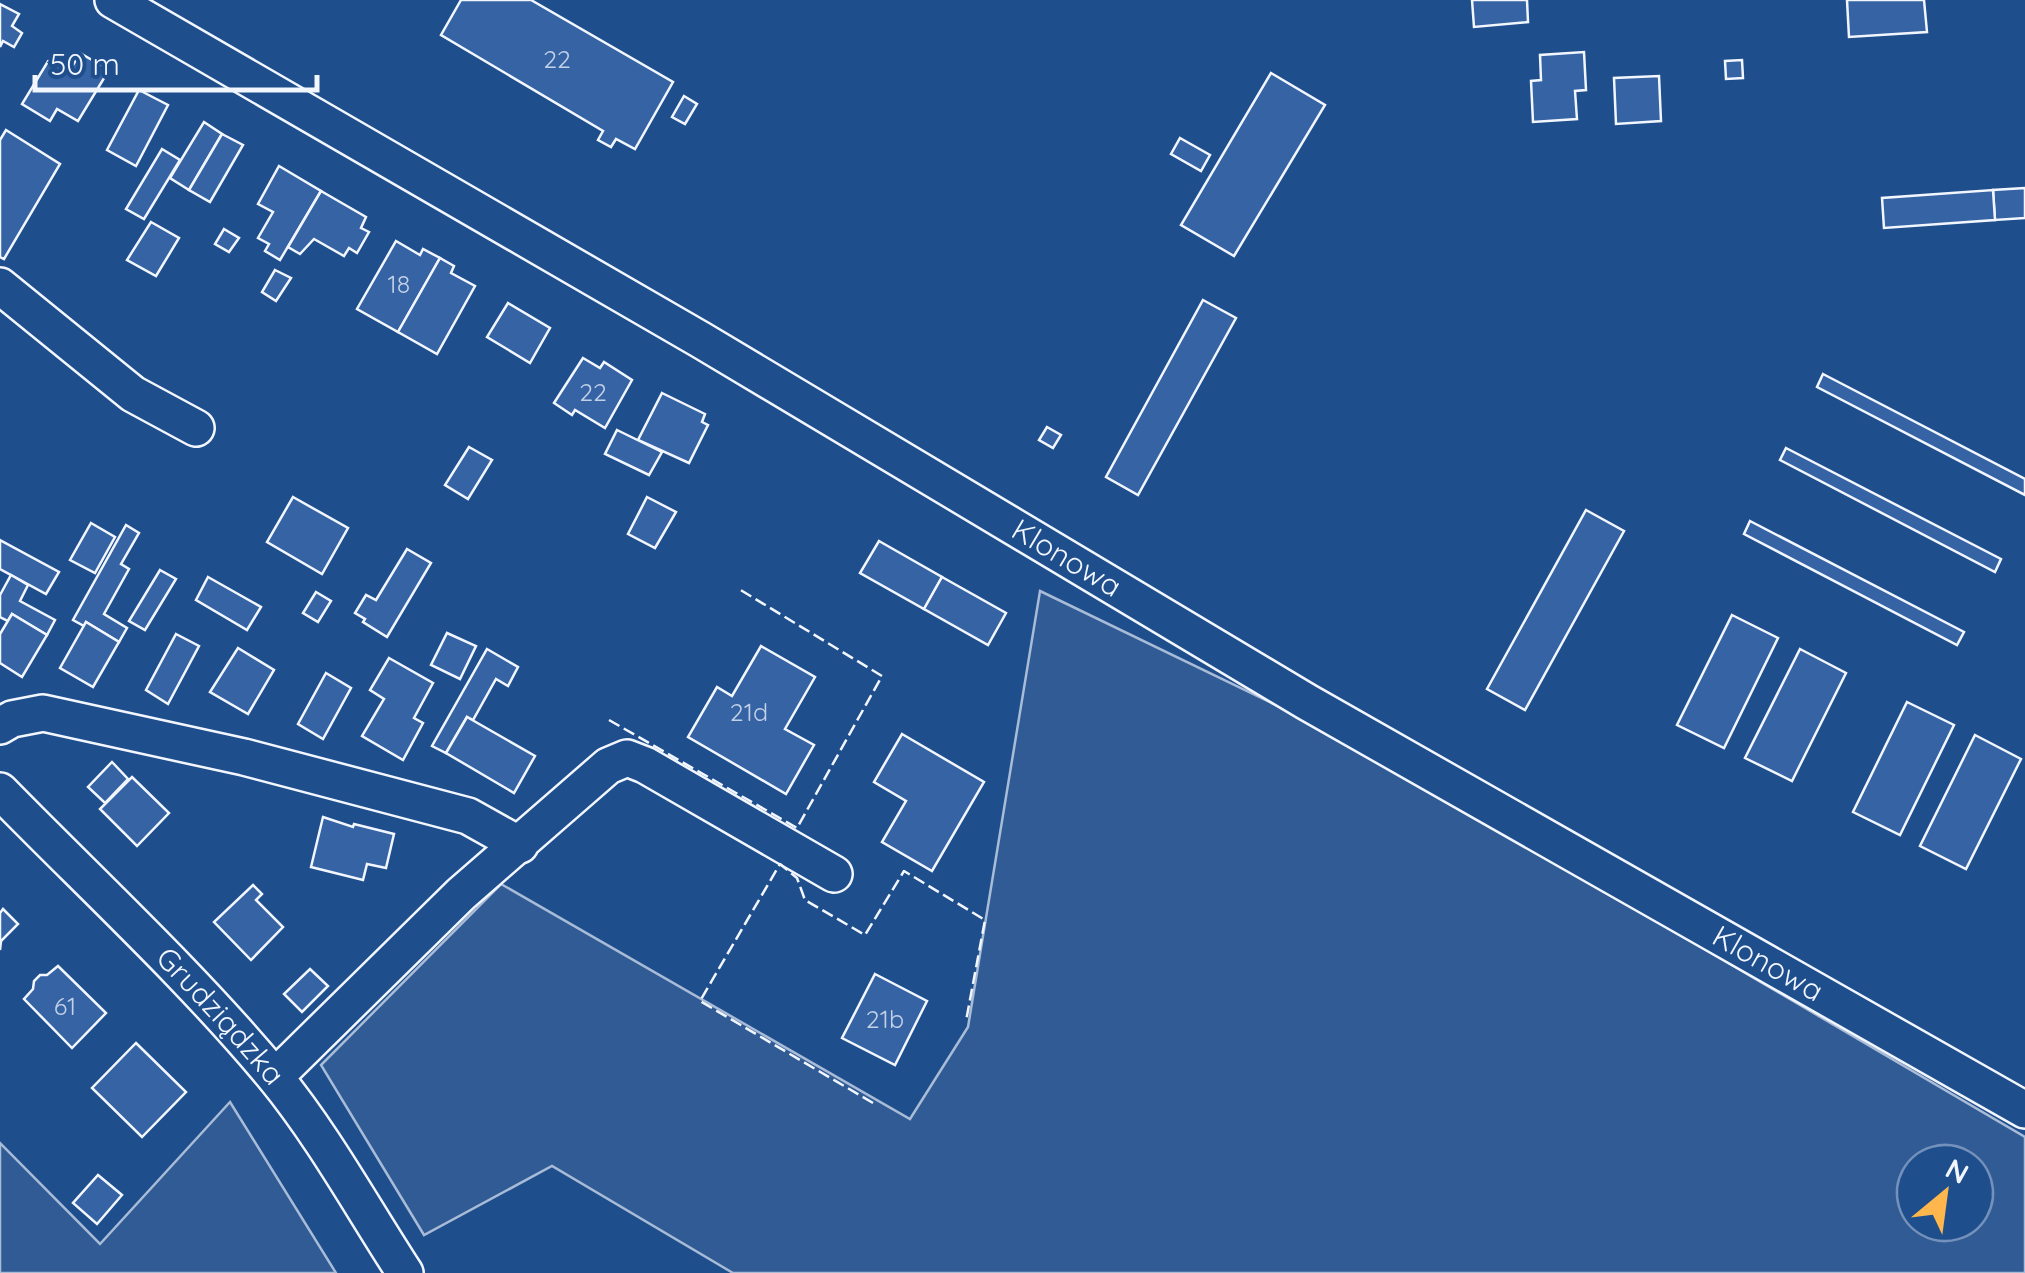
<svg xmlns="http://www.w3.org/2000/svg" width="2025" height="1273" viewBox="0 0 2025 1273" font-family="Quicksand,sans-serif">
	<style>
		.built { fill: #305b95; stroke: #a8bbd7; stroke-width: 2.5; fill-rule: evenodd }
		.building { fill: #3563a3; stroke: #f2f6ff; stroke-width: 2.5 }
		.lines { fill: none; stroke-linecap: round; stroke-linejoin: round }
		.minor-casing { stroke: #f2f6ff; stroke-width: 40 }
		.minor { stroke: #1f4e8c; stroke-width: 35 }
		.fence { stroke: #f2f6ff; stroke-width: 2.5; stroke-dasharray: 12 5; stroke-linecap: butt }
		.labels { text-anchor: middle; stroke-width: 8; stroke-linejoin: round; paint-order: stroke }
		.number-label { font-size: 25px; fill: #c3d1e8 }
		.street-label { font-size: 30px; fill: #f2f6ff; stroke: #1f4e8c }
	</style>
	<rect width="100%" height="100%" fill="#1f4e8c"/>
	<g class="built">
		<path d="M1040,591L1348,740L2025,1137V1273H733L552,1166L424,1235L321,1065L501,884L910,1119L968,1027ZM1915,1163H1975V1223H1915Z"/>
		<polygon points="230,1102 336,1273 0,1273 0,1143 100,1244"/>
	</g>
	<g class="building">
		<polygon points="461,0 531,0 673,82 635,149 616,139 611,147 598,140 603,131 441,35"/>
		<polygon points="1472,0 1527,0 1528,22 1474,27"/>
		<polygon points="1847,0 1924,0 1927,32 1849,37"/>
		<polygon points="0,4 19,14 12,26 22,33 14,47 3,41 0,47"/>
		<polygon points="1584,52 1586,90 1575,91 1577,119 1533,122 1531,81 1541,80 1540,55"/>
		<polygon points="80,53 109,70 78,121 57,109 50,121 22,104 50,58 70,70"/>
		<polygon points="1742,60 1743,78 1726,79 1725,61"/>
		<polygon points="1271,73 1325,105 1234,256 1181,225"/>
		<polygon points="1659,76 1661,121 1616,124 1614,78"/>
		<polygon points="139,90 168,105 136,166 107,150"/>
		<polygon points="684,96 697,104 685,124 672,117"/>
		<polygon points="204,122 222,134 189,190 170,178"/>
		<polygon points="6,130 60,164 4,259 0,257 0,140"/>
		<polygon points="222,134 243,145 210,202 189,190"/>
		<polygon points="1180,138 1210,155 1201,171 1171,154"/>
		<polygon points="162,149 180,160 144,219 126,209"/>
		<polygon points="279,166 321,191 280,260 265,251 269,244 258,238 273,212 258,204"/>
		<polygon points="2025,188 2025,218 1995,220 1993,190"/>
		<polygon points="1993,190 1995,220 1884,228 1882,198"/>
		<polygon points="321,191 366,217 361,228 369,232 357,253 349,248 344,256 314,239 300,254 288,247"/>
		<polygon points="151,222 179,238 156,276 127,260"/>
		<polygon points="224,229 239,238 229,252 215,244"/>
		<polygon points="396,241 420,255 423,249 440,258 398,332 357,309"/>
		<polygon points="440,258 454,266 451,273 475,286 437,354 398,332"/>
		<polygon points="275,270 291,278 276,301 262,292"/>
		<polygon points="1203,300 1236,318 1138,495 1106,477"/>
		<polygon points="508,303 550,328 530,363 487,337"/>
		<polygon points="583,358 600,368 604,362 632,380 605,428 575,410 572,415 554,403"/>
		<polygon points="1823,374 2025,479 2025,495 1817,387"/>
		<polygon points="662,393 705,414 702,422 708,425 689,463 638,440"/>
		<polygon points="1047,427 1061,435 1053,448 1039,440"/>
		<polygon points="617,430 662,452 649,475 605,454"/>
		<polygon points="469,447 492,460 468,499 445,485"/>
		<polygon points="1786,448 2001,559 1995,572 1780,460"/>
		<polygon points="293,497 348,528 322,574 267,542"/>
		<polygon points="647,497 676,512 655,548 628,534"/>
		<polygon points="1586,510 1624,531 1525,710 1487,689"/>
		<polygon points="1750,521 1964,632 1957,645 1744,534"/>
		<polygon points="91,523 115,537 95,573 70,560"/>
		<polygon points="126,525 139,533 121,564 129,569 104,614 127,628 119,642 86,622 84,626 73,620"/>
		<polygon points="0,540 59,572 46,594 0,569"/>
		<polygon points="879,541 942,577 924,609 860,573"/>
		<polygon points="407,549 431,563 387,637 363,622 365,619 355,613 366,595 376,600"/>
		<polygon points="160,570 176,579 145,630 129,621"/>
		<polygon points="11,575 28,585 20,601 55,620 47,635 12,614 8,621 0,617 0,595"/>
		<polygon points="208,577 261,607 247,630 196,600"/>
		<polygon points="942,577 1006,613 988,645 924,609"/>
		<polygon points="316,592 331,601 318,622 303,613"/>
		<polygon points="12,614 47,635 22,677 0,663 0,634"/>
		<polygon points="1732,615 1778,638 1724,748 1677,725"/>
		<polygon points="86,622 119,642 93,687 60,668"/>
		<polygon points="447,633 476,646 460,679 431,665"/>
		<polygon points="176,634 199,646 168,704 146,690"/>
		<polygon points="761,646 815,677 785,729 814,745 786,794 688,737 717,687 732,696"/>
		<polygon points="238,648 274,670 248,714 210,692"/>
		<polygon points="487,649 518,667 508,686 496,679 473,720 467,717 446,753 432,746"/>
		<polygon points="1800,649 1846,673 1792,781 1745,758"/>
		<polygon points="389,658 433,683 414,718 423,723 403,760 362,736 384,699 370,690"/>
		<polygon points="326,673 351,688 323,739 298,724"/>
		<polygon points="1907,702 1954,725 1900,835 1853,812"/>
		<polygon points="467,717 535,756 514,793 446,753"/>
		<polygon points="902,734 984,782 932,871 882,842 906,801 874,782"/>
		<polygon points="1975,735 2021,759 1966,869 1920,846"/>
		<polygon points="112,762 128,779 105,803 88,787"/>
		<polygon points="132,777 169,813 137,846 100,809"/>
		<polygon points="323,817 353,827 354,824 394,834 386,868 367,864 363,880 311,867"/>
		<polygon points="253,885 262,894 256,900 283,927 251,960 214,922"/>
		<polygon points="3,909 18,924 1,941 0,950 0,913"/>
		<polygon points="58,966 106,1013 72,1048 24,999 33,989 34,981 40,975 47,975"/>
		<polygon points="310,969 328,986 302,1012 284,994"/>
		<polygon points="875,974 927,1001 895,1065 842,1038"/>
		<polygon points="136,1043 186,1092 142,1137 92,1088"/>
		<polygon points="98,1175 122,1195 97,1224 73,1203"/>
	</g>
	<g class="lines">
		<g class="minor-casing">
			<g id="minor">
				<path id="s1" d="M113,0L701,340L1307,702L2025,1110"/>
				<polyline points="0,286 133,394 196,428"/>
				<polyline points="0,726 12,719 43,713 244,757 468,816 520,845"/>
				<path id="s2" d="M0,791C92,885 190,975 274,1076C324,1137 362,1207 405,1273"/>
				<polyline points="275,1077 461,894 608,766 627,758 645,765 834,874"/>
			</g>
		</g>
		<use href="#minor" class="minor"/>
		<g class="fence">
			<polyline points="609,720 797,828 882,676 739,589"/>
			<polyline points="873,1103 700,1001 780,864 797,878 805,900 865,935 904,871 985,920 966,1021"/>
		</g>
	</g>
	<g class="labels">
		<g class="number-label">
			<text x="557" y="68">22</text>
			<text x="399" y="293">18</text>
			<text x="593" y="401">22</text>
			<text x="749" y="721">21d</text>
			<text x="65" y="1015">61</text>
			<text x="885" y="1028">21b</text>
		</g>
		<g class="street-label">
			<text dy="10" stroke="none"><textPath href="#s1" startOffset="1105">Klonowa</textPath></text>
			<text dy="10" stroke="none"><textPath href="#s1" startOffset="1915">Klonowa</textPath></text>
			<text dy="10" stroke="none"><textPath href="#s2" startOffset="315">Grudziądzka</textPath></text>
		</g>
	</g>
	<g transform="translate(1945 1193) rotate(29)"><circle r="48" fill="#1f4e8c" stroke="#7391ba" stroke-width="2.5"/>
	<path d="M0-8L18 38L0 25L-18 38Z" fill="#ffb74d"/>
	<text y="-15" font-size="28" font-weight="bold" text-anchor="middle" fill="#f2f6ff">N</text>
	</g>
	<path d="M35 75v15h282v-15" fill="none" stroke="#f2f6ff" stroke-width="5"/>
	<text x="50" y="75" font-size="30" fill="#f2f6ff" stroke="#1f4e8c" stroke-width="8" paint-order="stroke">50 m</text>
</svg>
